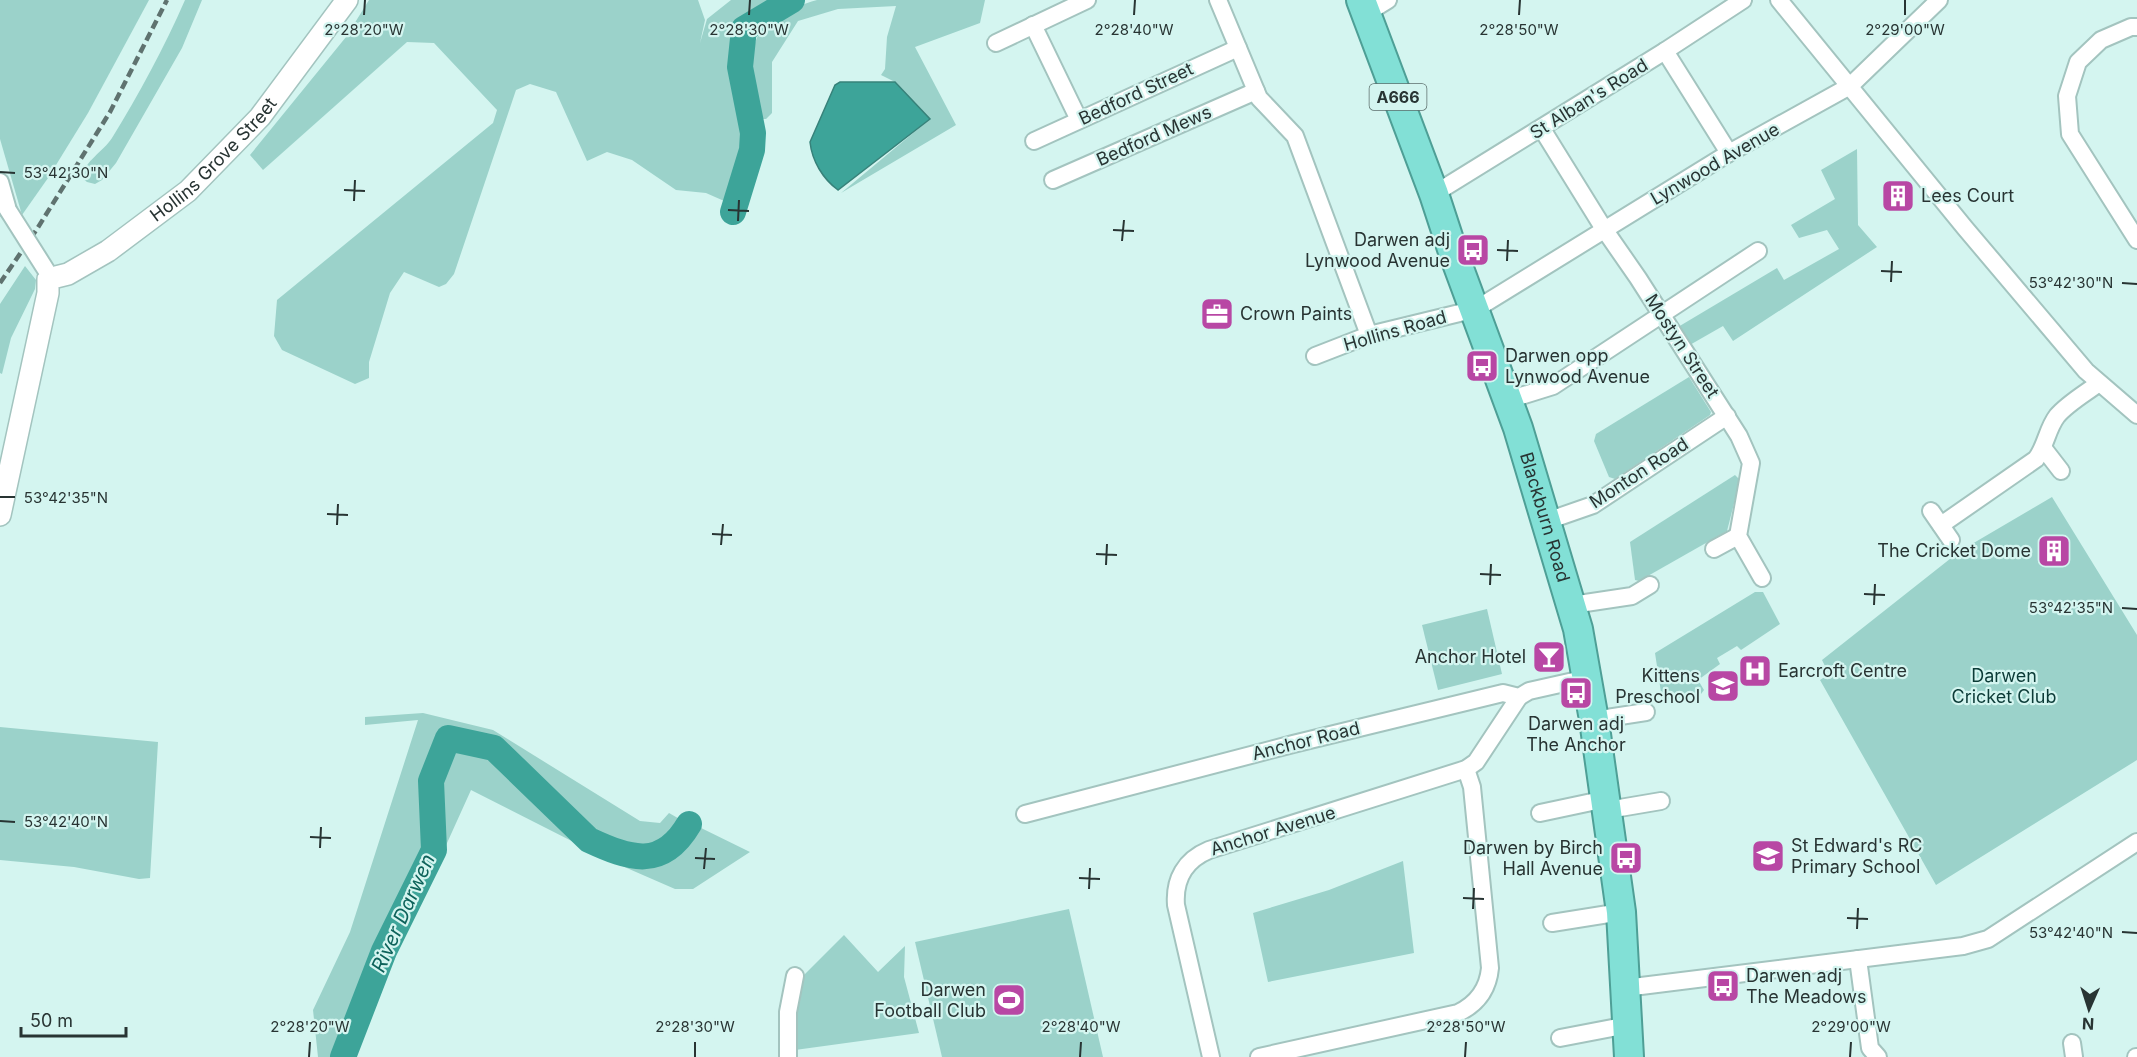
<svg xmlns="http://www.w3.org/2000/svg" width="2137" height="1057" viewBox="0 0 2137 1057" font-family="Inter,sans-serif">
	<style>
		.green { fill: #9bd2ca }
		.water { fill: #3da499; stroke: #37827a; stroke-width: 1.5 }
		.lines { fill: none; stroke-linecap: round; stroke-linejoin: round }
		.river { stroke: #3da499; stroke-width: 26 }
		.minor-casing { stroke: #a3c4bf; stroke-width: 20 }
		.tertiary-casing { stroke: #a3c4bf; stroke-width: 24 }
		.trunk-casing { stroke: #4e9f96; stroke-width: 32 }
		.minor { stroke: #fff; stroke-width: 16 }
		.tertiary { stroke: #fff; stroke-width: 21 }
		.trunk { stroke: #82e0d6; stroke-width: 28 }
		.rail { stroke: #5f726f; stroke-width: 4.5; stroke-dasharray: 9 4.5; stroke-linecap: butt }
		.minor-bridge-casing { stroke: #a3c4bf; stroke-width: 20; stroke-linecap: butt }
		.minor-bridge { stroke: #fff; stroke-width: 16 }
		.ticks { fill: none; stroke: #283433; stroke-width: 2 }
		.labels { text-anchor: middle; stroke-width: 4.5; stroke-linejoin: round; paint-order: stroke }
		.shield { fill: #d4f5f0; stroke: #5c6e6c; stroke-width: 1.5 }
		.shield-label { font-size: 16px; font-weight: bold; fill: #283433 }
		.street-label { font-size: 18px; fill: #283433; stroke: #d4f5f0 }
		.poi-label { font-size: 18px; fill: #283433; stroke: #d4f5f0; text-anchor: start }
		.park-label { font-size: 18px; fill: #0c3b37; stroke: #d4f5f0 }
		.water-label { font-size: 20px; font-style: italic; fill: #0d625a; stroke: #d4f5f0 }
		.ticks-label { font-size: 15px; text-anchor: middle; fill: #283433; stroke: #d4f5f0; stroke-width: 4.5; stroke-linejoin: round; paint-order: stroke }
	</style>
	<rect width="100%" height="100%" fill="#d4f5f0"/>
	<g class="green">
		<polygon points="0,0 149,0 88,113 48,178 22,215 0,139"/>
		<path d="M185,0H202L182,48L116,163L102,180L95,184L87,182L82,178C84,161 103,152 112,138C139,94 164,48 185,0Z"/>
		<path d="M369,0H698L705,20L700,43L707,19L731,0H781L741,27C737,41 732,58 734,73C736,93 744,112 746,132C749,157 739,181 731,204L706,193L676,190L632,160L607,152L587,161L556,92L530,84L516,90L454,274L446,284L439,287L404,272L390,293L369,362V378L355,384L282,350L274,336L277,300L493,123L497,110L434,43L407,42L263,170L250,155L346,37Z"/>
		<path d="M817,0H985L980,23L915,47L956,125L841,193L930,119L895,82L881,75L885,69L887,37L896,6L838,9L798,21L772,62V113L766,119H757C751,51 738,23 817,0Z"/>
		<polygon points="1857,149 1858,225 1877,247 1733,341 1723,326 1688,346 1678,327 1777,268 1784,280 1839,249 1827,230 1799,238 1791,225 1835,199 1821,170"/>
		<polygon points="25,266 36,280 35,289 11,338 2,374 0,373 0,304"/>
		<polygon points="1689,377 1711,412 1710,415 1615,479 1609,477 1594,441 1596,434"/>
		<polygon points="1735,475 1740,480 1727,531 1639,581 1635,580 1630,542"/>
		<polygon points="2052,497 2137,635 2137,760 1936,885 1820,680 1829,674 1822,660 1960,551"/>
		<path d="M1755,592H1763L1780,624L1741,650L1737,646L1717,658L1720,664L1698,680L1704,690L1701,694C1688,695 1674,700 1662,699L1655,653Z"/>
		<polygon points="1487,609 1502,674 1438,690 1422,625"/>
		<polygon points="423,713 493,730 640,821 660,823 669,813 683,821 663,841 646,848 627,849 593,832 495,742 446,728 425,779 427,850 334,1057 318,1057 313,1010 350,932 418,720 365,725 365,717"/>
		<polygon points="0,727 158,742 150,878 139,879 74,867 0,860"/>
		<polygon points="452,744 490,752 586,842 611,854 631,860 660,857 676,850 682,844 695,825 750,852 693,889 675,889 613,862 471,790 362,1031 389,959 439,851 437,782"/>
		<polygon points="1403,861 1414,953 1268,982 1253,913 1329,890"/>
		<polygon points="1069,909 1103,1057 942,1057 915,942"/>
		<polygon points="844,935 878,972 905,946 904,977 919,1033 795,1050 794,1006 802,977"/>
	</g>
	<path class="water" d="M895,82L930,119L838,190C823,179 812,161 810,142L835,85L840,82Z"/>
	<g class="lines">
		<g class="river">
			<polyline points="733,212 752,150 753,133 740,67 744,29 792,0"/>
			<path d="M343,1057L384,951L434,850L431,781L448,738L494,748L589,840C630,859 662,870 689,824"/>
		</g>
		<g class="minor-casing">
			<g id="minor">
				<polyline points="1218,0 1259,98 1295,136 1369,335"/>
				<polyline points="1779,0 1965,228 2086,371 2137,415"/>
				<polyline points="1367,13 1388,0"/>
				<polyline points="1033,25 1079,120"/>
				<polyline points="2137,27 2131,27 2101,40 2078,62 2067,96 2070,134 2137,240"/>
				<polyline points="996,43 1087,0"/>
				<polyline points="1665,51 1729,153"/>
				<polyline points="1542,129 1604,229 1638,278 1739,436 1751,463 1738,536 1762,578"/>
				<polyline points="1034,141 1238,48"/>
				<polyline points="1053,180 1256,91"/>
				<polyline points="0,182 8,210"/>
				<polyline points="1434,194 1665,51 1743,0"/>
				<polyline points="1315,356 1369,335 1476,309 1729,153 1850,86 1939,0"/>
				<polyline points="1508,400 1553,386 1758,251"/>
				<polyline points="2044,449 2061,471"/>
				<polyline points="1931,511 1951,540"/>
				<polyline points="1547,521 1593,505 1727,416"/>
				<path d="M1941,525L2036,459C2046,446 2047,429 2057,416C2068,403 2086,393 2099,383"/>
				<polyline points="1714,549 1738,536"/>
				<polyline points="1572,605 1632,596 1650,585"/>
				<polyline points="1594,720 1646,712"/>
				<polyline points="1608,810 1661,801"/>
				<polyline points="1540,813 1606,799"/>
				<polyline points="1025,814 1293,744 1503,693 1519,697 1529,691 1587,678"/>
				<polyline points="1552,923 1621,912"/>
				<polyline points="1858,959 1870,1048 1878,1057"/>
				<polyline points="1625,988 1963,946 1988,939 2137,842"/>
				<polyline points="1560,1038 1628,1025"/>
				<polyline points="2072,1043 2074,1057"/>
				<polyline points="788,1057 788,1012 795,976"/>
				<path d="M1211,1057L1176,905C1174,879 1185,860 1209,850L1466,769L1476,762L1519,697"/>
				<path d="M1259,1057L1458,1013C1477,1004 1488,989 1490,968L1472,787L1466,769"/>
				<polyline points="2136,1057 2137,1057"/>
			</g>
		</g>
		<g class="tertiary-casing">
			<g id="tertiary">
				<path id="s1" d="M0,515L48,293V279L68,274L108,251L188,191L260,117L347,0"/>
			</g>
		</g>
		<g class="trunk-casing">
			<g id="trunk">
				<path id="s2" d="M1361,0L1434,194L1454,255L1518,428L1578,629L1594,720L1621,912L1629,1057"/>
			</g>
		</g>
		<use href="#minor" class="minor"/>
		<use href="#tertiary" class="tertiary"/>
		<use href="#trunk" class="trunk"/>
		<polyline class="rail" points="0,283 37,229 110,112 167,0"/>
		<g class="minor-bridge-casing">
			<polyline id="minor-bridge" points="8,210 46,270"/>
		</g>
		<use href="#minor-bridge" class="minor-bridge"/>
	</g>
	<path class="ticks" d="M364,15L365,0M749,15L750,0M1134,15L1135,0M1519,15L1520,0M1905,15V0M0,172L15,173M344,190L365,191M354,201L355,180M728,210L749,211M738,221L739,200M1113,230L1134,231M1122,241L1124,220M1497,250L1518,251M1507,261L1508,240M1881,271L1902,272M1891,282L1892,261M2122,283L2137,284M0,497H15M327,514L348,515M337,525L338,504M712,534L732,535M721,545L723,524M1096,554L1117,555M1106,565L1107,544M1480,574L1501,575M1490,585L1491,564M1864,594L1885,595M1874,605L1875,584M2122,608L2137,609M0,821L15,822M310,837L331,838M320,848L321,827M695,858L715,859M704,869L706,848M1079,878L1100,879M1089,889L1090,868M1463,898L1484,899M1473,909L1474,888M1847,918L1868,919M1857,929L1858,908M2122,932L2137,933M309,1057L310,1042M695,1057V1042M1080,1057L1081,1042M1465,1057L1466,1042M1850,1057L1851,1042"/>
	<defs>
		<g id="building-square" transform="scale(1.725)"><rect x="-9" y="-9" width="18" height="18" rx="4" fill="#b847a4" stroke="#d4f5f0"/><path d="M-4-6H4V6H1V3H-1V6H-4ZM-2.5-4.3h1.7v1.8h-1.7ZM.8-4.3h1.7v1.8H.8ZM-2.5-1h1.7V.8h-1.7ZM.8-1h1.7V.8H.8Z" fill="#fff"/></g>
		<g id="bus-square" transform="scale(1.725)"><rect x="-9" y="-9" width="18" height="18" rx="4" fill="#b847a4" stroke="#d4f5f0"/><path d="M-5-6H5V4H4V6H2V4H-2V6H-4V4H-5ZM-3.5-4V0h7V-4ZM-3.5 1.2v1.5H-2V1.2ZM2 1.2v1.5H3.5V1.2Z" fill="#fff"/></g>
		<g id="office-square" transform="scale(1.725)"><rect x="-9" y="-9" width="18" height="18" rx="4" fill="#b847a4" stroke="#d4f5f0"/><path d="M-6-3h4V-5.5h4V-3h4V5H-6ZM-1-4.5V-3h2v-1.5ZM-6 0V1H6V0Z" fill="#fff"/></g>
		<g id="bar-square" transform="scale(1.725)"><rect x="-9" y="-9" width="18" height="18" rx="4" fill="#b847a4" stroke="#d4f5f0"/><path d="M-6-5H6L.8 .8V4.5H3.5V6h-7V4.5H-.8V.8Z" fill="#fff"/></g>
		<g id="hospital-square" transform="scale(1.725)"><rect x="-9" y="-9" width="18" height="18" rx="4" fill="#b847a4" stroke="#d4f5f0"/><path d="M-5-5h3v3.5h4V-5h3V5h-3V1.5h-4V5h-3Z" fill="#fff"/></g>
		<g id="school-square" transform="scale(1.725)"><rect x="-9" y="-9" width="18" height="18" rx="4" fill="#b847a4" stroke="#d4f5f0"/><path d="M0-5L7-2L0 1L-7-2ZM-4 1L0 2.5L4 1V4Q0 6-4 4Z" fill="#fff"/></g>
		<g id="stadium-square" transform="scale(1.725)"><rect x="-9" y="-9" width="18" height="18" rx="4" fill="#b847a4" stroke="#d4f5f0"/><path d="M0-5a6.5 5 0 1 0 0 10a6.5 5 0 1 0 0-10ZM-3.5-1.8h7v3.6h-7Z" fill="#fff"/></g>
	</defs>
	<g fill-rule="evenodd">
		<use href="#building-square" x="1898" y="196"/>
		<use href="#bus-square" x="1473" y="250"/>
		<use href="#office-square" x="1217" y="314"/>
		<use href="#bus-square" x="1482" y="366"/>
		<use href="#building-square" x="2054" y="551"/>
		<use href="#bar-square" x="1549" y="657"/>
		<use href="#hospital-square" x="1755" y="671"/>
		<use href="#school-square" x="1723" y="686"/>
		<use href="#bus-square" x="1576" y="693"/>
		<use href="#school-square" x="1768" y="856"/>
		<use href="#bus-square" x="1626" y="858"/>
		<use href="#bus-square" x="1723" y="986"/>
		<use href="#stadium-square" x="1009" y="1000"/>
	</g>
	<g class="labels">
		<rect class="shield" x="1369.5" y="84" width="57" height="26" rx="4.5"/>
		<g class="shield-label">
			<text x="1398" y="103">A666</text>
		</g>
		<g class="street-label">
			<text transform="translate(1136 94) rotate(-25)" y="6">Bedford Street</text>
			<text transform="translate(1589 99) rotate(-32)" y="6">St Alban's Road</text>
			<text transform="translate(1154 136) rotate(-24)" y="6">Bedford Mews</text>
			<text dy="6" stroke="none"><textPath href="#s1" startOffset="448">Hollins Grove Street</textPath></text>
			<text transform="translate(1715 164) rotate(-30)" y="6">Lynwood Avenue</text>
			<text transform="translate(1395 331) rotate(-16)" y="6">Hollins Road</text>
			<text transform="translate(1682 346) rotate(57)" y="6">Mostyn Street</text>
			<text transform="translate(1639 473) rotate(-33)" y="6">Monton Road</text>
			<text dy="6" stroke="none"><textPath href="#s2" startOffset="549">Blackburn Road</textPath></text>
			<text transform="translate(1306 741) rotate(-14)" y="6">Anchor Road</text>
			<text transform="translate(1273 831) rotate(-17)" y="6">Anchor Avenue</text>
		</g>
		<g class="poi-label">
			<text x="1921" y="202">Lees Court</text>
			<text x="1450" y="246" text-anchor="end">Darwen adj<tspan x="1450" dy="21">Lynwood Avenue</tspan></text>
			<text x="1240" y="320">Crown Paints</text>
			<text x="1505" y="362">Darwen opp<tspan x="1505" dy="21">Lynwood Avenue</tspan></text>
			<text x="2031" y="557" text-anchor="end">The Cricket Dome</text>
			<text x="1526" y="663" text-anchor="end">Anchor Hotel</text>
			<text x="1778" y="677">Earcroft Centre</text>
			<text x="1700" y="682" text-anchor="end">Kittens<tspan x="1700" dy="21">Preschool</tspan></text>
			<text x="1576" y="730" text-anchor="middle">Darwen adj<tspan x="1576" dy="21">The Anchor</tspan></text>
			<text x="1791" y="852">St Edward's RC<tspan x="1791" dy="21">Primary School</tspan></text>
			<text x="1603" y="854" text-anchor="end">Darwen by Birch<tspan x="1603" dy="21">Hall Avenue</tspan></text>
			<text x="1746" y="982">Darwen adj<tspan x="1746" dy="21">The Meadows</tspan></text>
			<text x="986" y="996" text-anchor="end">Darwen<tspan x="986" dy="21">Football Club</tspan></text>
		</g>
		<g class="park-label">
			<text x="2004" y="682">Darwen<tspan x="2004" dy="21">Cricket Club</tspan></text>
		</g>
		<g class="water-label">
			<text transform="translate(403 913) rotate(-66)" y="7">River Darwen</text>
		</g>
	</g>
	<g class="ticks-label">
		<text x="364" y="35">2°28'20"W</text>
		<text x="749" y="35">2°28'30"W</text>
		<text x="1134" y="35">2°28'40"W</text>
		<text x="1519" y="35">2°28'50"W</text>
		<text x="1905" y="35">2°29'00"W</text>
		<text x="66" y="178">53°42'30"N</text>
		<text x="2071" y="288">53°42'30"N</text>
		<text x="66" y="503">53°42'35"N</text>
		<text x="2071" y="613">53°42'35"N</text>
		<text x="66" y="827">53°42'40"N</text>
		<text x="2071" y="938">53°42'40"N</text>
		<text x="310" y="1032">2°28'20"W</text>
		<text x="695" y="1032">2°28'30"W</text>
		<text x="1081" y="1032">2°28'40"W</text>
		<text x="1466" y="1032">2°28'50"W</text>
		<text x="1851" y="1032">2°29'00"W</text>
	</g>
	<g transform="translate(2089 1009) rotate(183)" stroke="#d4f5f0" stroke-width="4.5" paint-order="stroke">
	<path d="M0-4.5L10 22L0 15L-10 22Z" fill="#283433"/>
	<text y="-9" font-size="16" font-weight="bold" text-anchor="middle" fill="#283433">N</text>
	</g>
	<path d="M21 1027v9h105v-9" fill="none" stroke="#283433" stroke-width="3"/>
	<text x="30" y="1027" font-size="18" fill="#283433" stroke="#d4f5f0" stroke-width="4.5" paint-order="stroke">50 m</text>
</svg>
